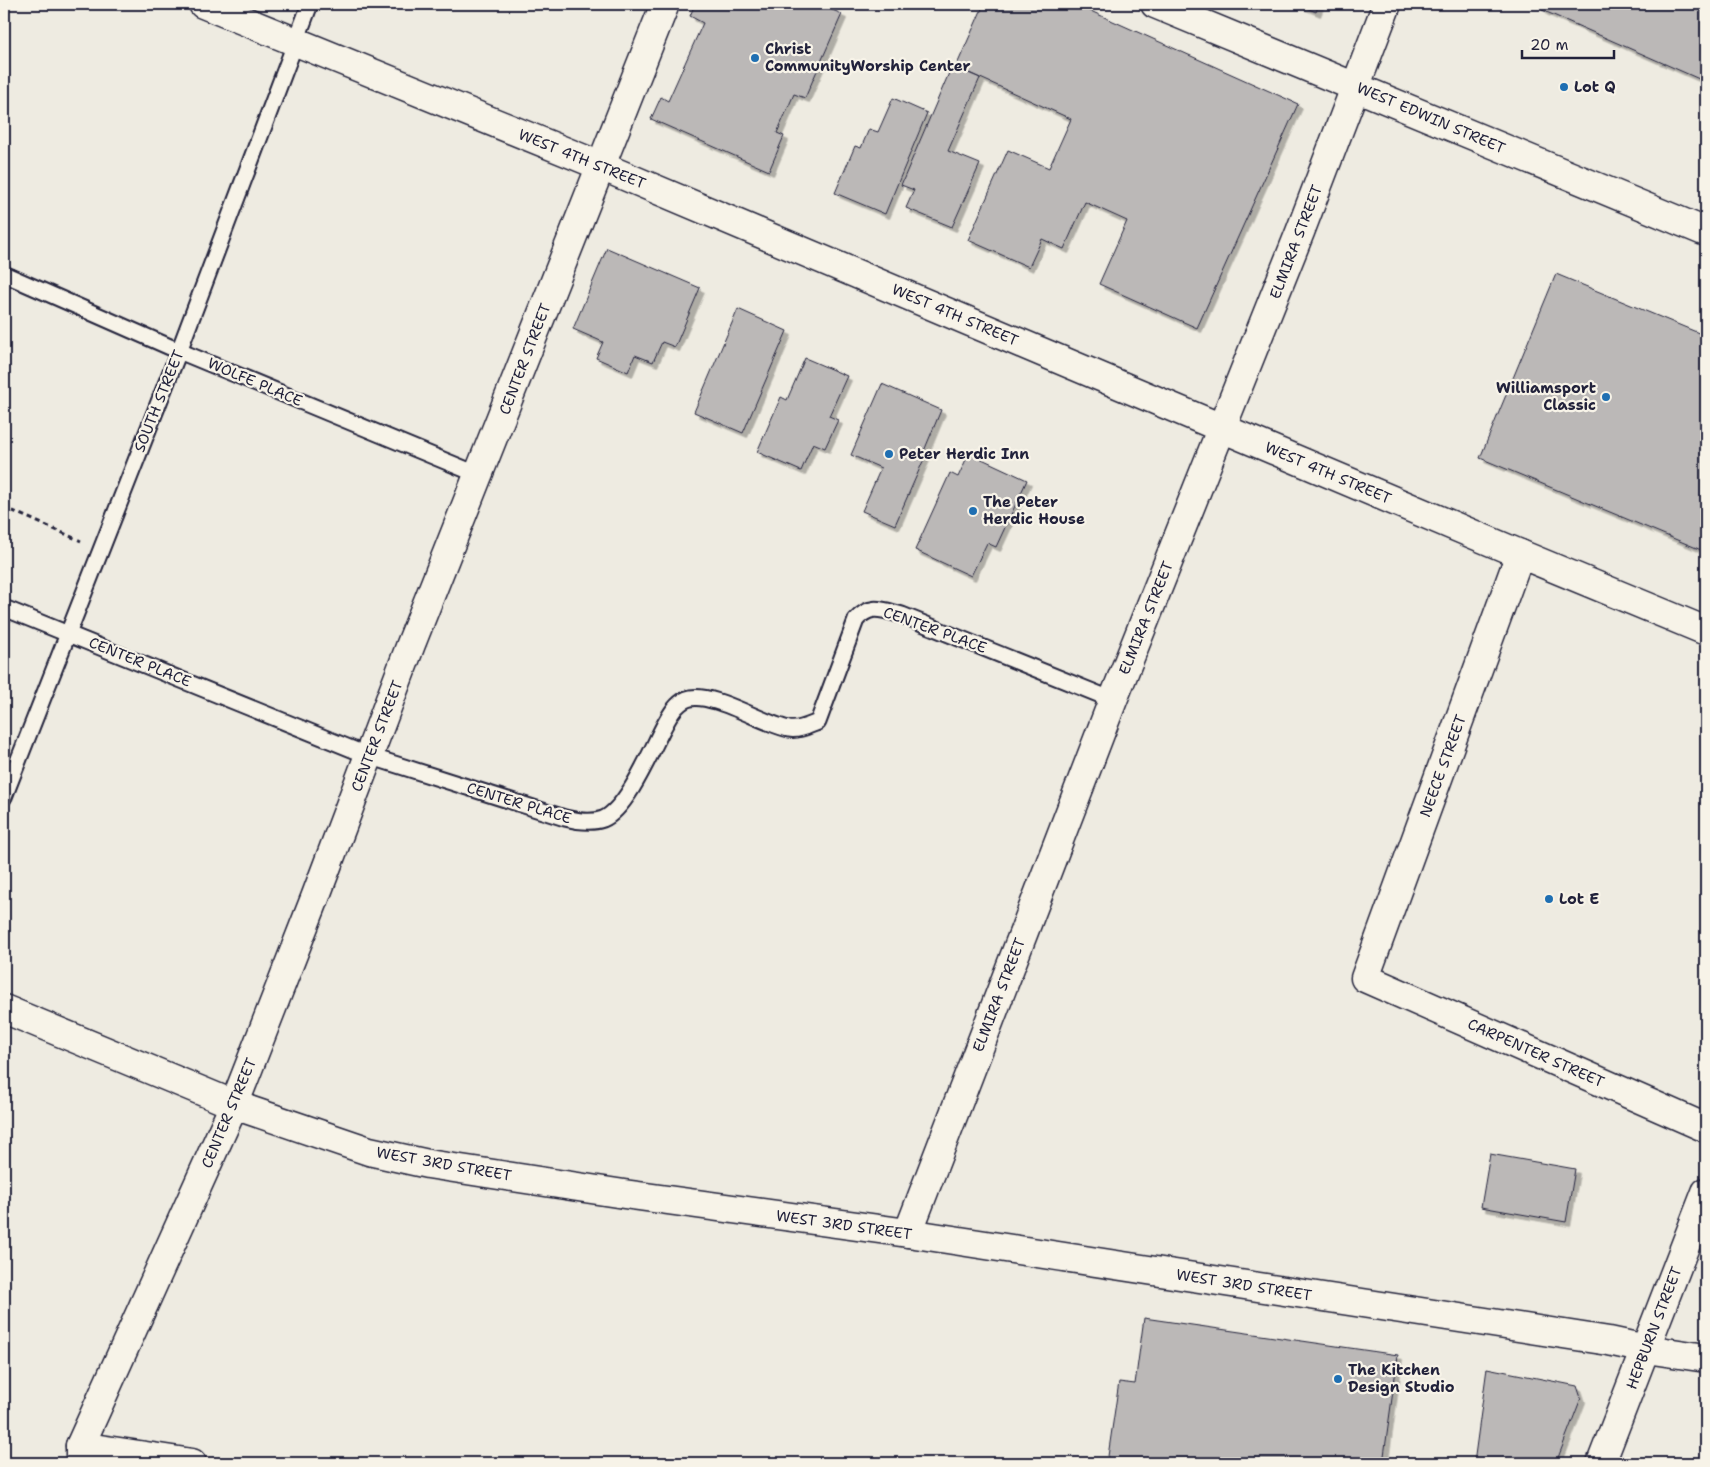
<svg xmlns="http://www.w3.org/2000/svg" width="1710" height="1467" viewBox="0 0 1710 1467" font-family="'Shantell Sans',sans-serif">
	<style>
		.building { fill: #bbb8b7; stroke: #22223b; filter: url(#shadow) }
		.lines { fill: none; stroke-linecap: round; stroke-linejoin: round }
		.lane-casing { stroke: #22223b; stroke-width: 19 }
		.street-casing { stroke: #22223b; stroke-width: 31 }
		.primary-casing { stroke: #22223b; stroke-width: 31 }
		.path { stroke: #22223b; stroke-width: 3; stroke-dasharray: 5 4; stroke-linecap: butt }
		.lane { stroke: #f7f3e8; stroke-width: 15 }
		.street { stroke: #f7f3e8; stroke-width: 28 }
		.primary { stroke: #f7f3e8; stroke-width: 28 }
		.poi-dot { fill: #1f6fb2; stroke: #f7f3e8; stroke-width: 2 }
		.labels { text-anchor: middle; stroke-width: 4.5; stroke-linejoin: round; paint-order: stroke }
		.poi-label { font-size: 15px; font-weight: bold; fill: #22223b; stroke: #f7f3e8; text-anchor: start }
		.street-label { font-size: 15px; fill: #22223b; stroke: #f7f3e8 }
	</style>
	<defs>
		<filter id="shadow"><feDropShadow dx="4.5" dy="4.5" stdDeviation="0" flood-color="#0004"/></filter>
	</defs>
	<rect width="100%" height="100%" fill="#eeebe1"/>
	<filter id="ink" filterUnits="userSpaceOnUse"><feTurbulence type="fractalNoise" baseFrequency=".02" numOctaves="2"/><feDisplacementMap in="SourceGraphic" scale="10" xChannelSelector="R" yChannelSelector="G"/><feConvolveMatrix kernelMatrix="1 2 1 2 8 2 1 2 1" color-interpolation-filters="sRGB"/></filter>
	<g filter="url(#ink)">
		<g class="building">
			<polygon points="695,4 818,4 842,14 805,98 794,94 777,133 784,136 769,171 651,119 661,97 668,101 703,23 690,16"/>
			<polygon points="984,4 1075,4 1298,104 1197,328 1099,284 1127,221 1085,202 1064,249 1042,239 1029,267 968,240 1008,150 1049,168 1071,119 956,67"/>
			<polygon points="1297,4 1319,4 1316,12"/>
			<polygon points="1545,4 1706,4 1706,82 1542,10"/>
			<polygon points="952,66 980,78 948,151 980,164 952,227 906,208 914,190 901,185"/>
			<polygon points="893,98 927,113 885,214 835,193 855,146 861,148 869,129 878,132"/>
			<polygon points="607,248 700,288 675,347 662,342 653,362 635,355 628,372 596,358 603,342 573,329"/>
			<polygon points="1556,274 1706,336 1706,552 1480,458"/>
			<polygon points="738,309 787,331 743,433 694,412"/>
			<polygon points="805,358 847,376 829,416 838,420 825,448 813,443 801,471 757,452 781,397 787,400"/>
			<polygon points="882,384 941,410 924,451 927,452 895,525 862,511 881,468 851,455"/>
			<polygon points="969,453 1027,480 996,547 987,543 971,576 915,550 950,473 958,477"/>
			<polygon points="1490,1154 1575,1169 1566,1222 1481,1207"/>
			<polygon points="1144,1318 1398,1355 1383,1463 1107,1463 1119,1382 1135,1384"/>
			<polygon points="1487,1368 1577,1386 1581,1398 1556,1463 1474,1463"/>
		</g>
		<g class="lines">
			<g class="lane-casing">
				<g id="lane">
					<polyline points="4,274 179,351 479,475"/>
					<path d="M4,608L369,756L565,818C577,821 592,823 603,819C627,809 651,751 663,728C669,717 675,704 687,699C710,690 765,725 789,729C798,731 810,725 818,722L856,620C871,603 882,610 902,615L1113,700"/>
					<polyline points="4,797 179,351 310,4"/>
				</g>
			</g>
			<g class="street-casing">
				<g id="street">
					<polyline points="1155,4 1706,232"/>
					<polyline points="1520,554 1365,978 1706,1128"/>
					<polyline points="908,1233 1113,700 1300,232 1387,4"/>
					<polyline points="80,1446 192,1463"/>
					<polyline points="80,1463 80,1446 234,1105 315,898 411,644 665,4"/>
				</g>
			</g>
			<g class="primary-casing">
				<g id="primary">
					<polyline points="203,4 601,166 1520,554 1706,631"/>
					<polyline points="4,1009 240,1107 369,1151 428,1164 624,1194 908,1233 1609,1341 1646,1349 1706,1358"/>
					<polyline points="1601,1463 1706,1192"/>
				</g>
			</g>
			<polyline class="path" points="4,507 81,541"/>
			<use href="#lane" class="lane"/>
			<use href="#street" class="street"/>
			<use href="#primary" class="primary"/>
		</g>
	</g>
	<g class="poi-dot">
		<circle cx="755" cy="58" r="5"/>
		<circle cx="1564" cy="87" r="5"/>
		<circle cx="1606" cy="397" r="5"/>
		<circle cx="889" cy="454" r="5"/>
		<circle cx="973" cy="511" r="5"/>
		<circle cx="1549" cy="899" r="5"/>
		<circle cx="1338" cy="1379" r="5"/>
	</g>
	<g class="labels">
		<g class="poi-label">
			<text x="765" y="54">Christ<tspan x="765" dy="17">CommunityWorship Center</tspan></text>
			<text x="1574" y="92">Lot Q</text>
			<text x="1596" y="393" text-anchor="end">Williamsport<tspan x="1596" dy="17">Classic</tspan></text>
			<text x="899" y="459">Peter Herdic Inn</text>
			<text x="983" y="507">The Peter<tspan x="983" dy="17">Herdic House</tspan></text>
			<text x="1559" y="904">Lot E</text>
			<text x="1348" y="1375">The Kitchen<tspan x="1348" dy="17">Design Studio</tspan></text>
		</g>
		<g class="street-label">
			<text transform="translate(1431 118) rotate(23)" y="5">WEST EDWIN STREET</text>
			<text transform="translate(582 159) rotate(22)" y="5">WEST 4TH STREET</text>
			<text transform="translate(1296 242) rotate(-69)" y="5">ELMIRA STREET</text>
			<text transform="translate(955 315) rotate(23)" y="5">WEST 4TH STREET</text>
			<text transform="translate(525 359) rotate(-69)" y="5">CENTER STREET</text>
			<text transform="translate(255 382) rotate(23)" y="5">WOLFE PLACE</text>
			<text transform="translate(159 401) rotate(-68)" y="5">SOUTH STREET</text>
			<text transform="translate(1328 473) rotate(23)" y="5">WEST 4TH STREET</text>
			<text transform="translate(1146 618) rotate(-68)" y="5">ELMIRA STREET</text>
			<text transform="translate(935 630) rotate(20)" y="5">CENTER PLACE</text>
			<text transform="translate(140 662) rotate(22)" y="5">CENTER PLACE</text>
			<text transform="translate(377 736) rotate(-69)" y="5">CENTER STREET</text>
			<text transform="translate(1443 766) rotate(-70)" y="5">NEECE STREET</text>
			<text transform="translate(519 803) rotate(17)" y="5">CENTER PLACE</text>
			<text transform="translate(999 995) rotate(-69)" y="5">ELMIRA STREET</text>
			<text transform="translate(1536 1053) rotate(24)" y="5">CARPENTER STREET</text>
			<text transform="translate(229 1113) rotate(-67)" y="5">CENTER STREET</text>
			<text transform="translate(444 1164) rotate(10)" y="5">WEST 3RD STREET</text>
			<text transform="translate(844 1225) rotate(8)" y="5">WEST 3RD STREET</text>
			<text transform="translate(1244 1285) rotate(9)" y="5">WEST 3RD STREET</text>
			<text transform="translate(1654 1328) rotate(-69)" y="5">HEPBURN STREET</text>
		</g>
	</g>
	<rect width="1710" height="1467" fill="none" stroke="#f7f3e8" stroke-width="20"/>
	<rect x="10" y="10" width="1690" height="1447" fill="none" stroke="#22223b" stroke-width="2" filter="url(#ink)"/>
	<path d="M1522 50v8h92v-8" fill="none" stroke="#22223b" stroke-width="2.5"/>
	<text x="1530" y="50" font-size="15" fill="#22223b" stroke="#f7f3e8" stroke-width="4" paint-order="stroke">20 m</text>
</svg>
